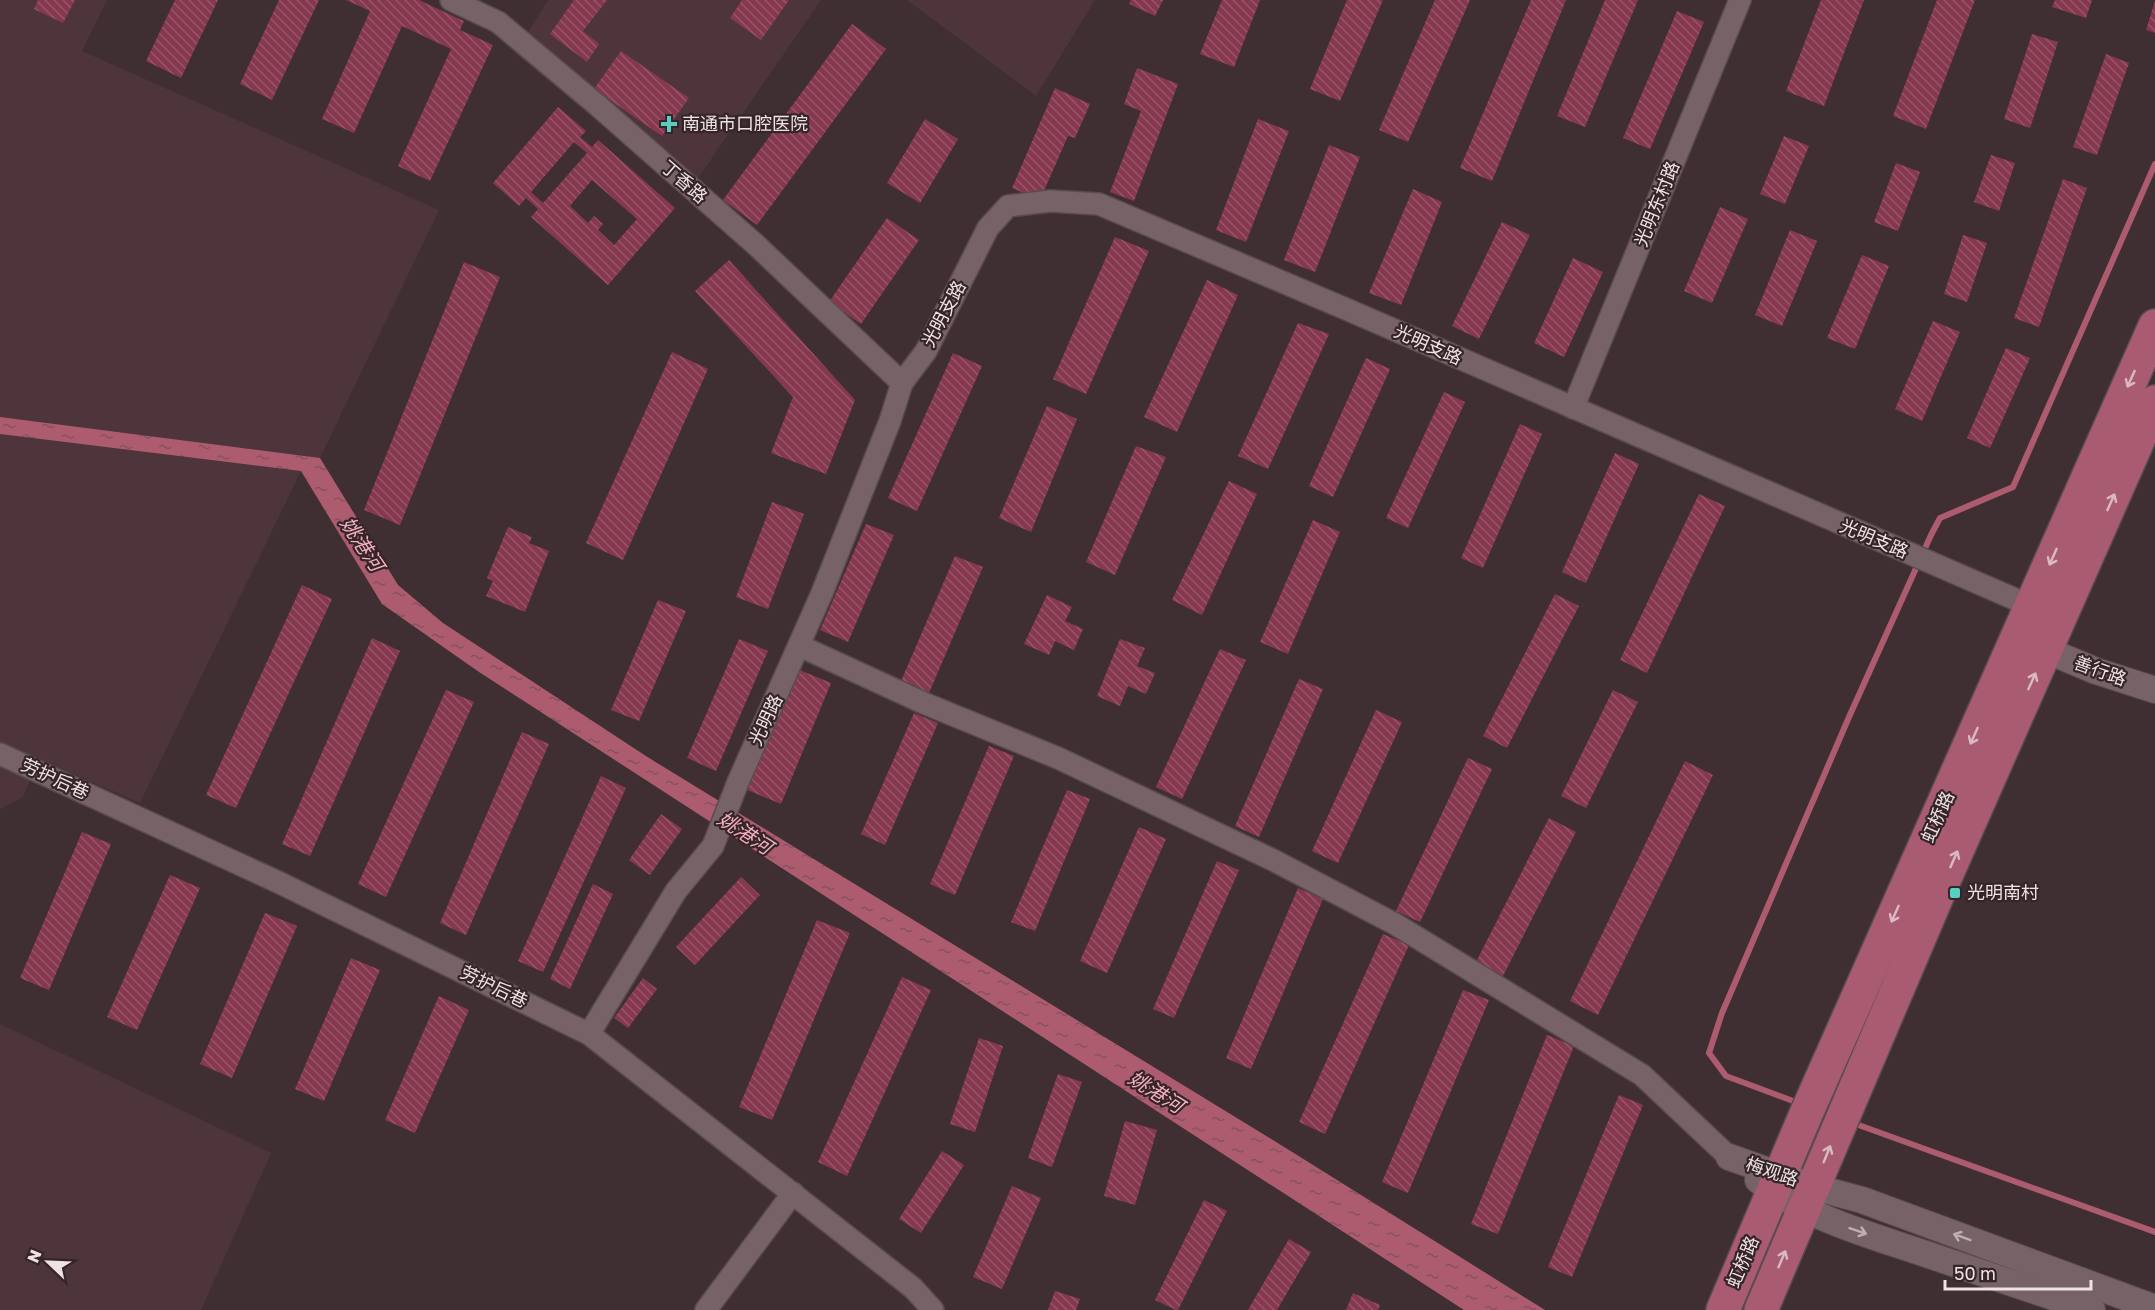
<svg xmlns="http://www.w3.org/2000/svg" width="2155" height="1310" viewBox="0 0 2155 1310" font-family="'Golos Text','Noto Sans SC',sans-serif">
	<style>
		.built { fill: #4e353b }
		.water { fill: url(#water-ripples) }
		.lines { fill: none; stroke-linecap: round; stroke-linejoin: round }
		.stream { stroke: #ad5c70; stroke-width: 6 }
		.building { fill: url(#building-back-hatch); fill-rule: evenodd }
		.minor-casing { stroke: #5a4b4f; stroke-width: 24 }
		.tertiary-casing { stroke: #5a4b4f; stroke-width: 28 }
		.primary-casing { stroke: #5a4b4f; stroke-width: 36 }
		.minor { stroke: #776367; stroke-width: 21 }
		.tertiary { stroke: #776367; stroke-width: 26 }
		.primary { stroke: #a95c71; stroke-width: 33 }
		.oneway { stroke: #d9bac2 }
		.oneway2 { stroke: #beafb2 }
		.poi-dot { fill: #58cec0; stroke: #352528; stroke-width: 2 }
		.labels { text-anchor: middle; stroke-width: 4.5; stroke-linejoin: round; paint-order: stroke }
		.poi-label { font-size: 18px; fill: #eee2e4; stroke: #352528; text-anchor: start }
		.street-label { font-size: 18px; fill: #eee2e4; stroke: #352528 }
		.water-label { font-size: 20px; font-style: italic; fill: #f5b0bf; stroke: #352528 }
	</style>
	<defs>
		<pattern id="water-ripples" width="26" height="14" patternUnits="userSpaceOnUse" patternTransform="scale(1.5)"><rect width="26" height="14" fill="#ad5c70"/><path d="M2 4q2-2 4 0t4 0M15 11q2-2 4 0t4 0" fill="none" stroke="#84525e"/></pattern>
		<pattern id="building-back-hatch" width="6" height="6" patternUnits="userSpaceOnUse" patternTransform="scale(1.5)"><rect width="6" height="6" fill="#86394e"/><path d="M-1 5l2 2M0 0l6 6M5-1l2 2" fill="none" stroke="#975567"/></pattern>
	</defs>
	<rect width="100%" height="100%" fill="#402f32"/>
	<g class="built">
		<polygon points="0,0 107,0 82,51 439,210 320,458 0,417"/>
		<polygon points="548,0 821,0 687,194 515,53"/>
		<polygon points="907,0 1095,0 1036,96"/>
		<polygon points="0,434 301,471 140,803 39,759 23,797 0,809"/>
		<polygon points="0,1024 271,1153 201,1310 0,1310"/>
	</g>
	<polygon class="water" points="0,417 320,458 398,585 443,623 649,758 1289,1150 1545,1310 1464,1310 479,672 382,604 301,471 0,434"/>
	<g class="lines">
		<g class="stream">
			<polyline points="1801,1104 1726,1076 1709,1053 1722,1013 1849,717 1931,535 1940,518 2013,487 2155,164"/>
			<polyline points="1853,1123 2155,1232"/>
		</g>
	</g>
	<g class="building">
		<polygon points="38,0 75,0 63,23 34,9"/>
		<polygon points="175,0 218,0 181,78 146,61"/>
		<polygon points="279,0 319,0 272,100 240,84"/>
		<polygon points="346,0 419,0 464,21 460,30 493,45 430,181 398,166 451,49 402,26 354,133 322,119 370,11"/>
		<polygon points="574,0 607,0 583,31 599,44 587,62 550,34"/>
		<polygon points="742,0 789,0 761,40 730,18"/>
		<polygon points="1131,0 1163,0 1155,16 1129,4"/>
		<polygon points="1222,0 1260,0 1234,67 1200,54"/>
		<polygon points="1347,0 1383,0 1340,101 1310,89"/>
		<polygon points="1435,0 1470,0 1408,142 1379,130"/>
		<polygon points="1531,0 1566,0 1492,181 1460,168"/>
		<polygon points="1605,0 1638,0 1585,127 1557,116"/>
		<polygon points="1821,0 1864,0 1824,106 1786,91"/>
		<polygon points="1937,0 1975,0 1926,129 1893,116"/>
		<polygon points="2055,0 2092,0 2086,18 2052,7"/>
		<polygon points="2155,1 2155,33 2146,30"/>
		<polygon points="1677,11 1704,22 1650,149 1623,138"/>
		<polygon points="852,24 886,49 757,225 723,200"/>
		<polygon points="2032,34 2058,42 2030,128 2004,119"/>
		<polygon points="621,51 689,98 662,136 594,89"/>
		<polygon points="2106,54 2129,63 2097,155 2073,147"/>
		<polygon points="1137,68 1178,84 1134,201 1110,192 1141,111 1124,104"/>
		<polygon points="1055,88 1090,104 1075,138 1068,136 1040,200 1012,188"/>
		<path d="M558,107L586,131L580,137L592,147L598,140L675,208L608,285L531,217L538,209L526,198L519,206L493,183ZM574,142L587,153L543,203L531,192ZM592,180L637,219L614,245L598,230L603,224L594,216L588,223L570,206Z"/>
		<polygon points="925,119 958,139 920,203 887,183"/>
		<polygon points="1258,119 1289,131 1246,242 1216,230"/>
		<polygon points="1784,136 1809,146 1785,204 1760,194"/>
		<polygon points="1329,145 1360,157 1315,272 1284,260"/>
		<polygon points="1991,155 2015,163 1999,211 1974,202"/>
		<polygon points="1896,163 1920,172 1898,231 1874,222"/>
		<polygon points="2063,179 2087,188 2039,327 2014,318"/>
		<polygon points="1413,189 1442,202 1401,305 1369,293"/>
		<polygon points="1720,207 1748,219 1712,303 1684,291"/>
		<polygon points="887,218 919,240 861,324 829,302"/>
		<polygon points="1502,222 1530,235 1479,339 1452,326"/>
		<polygon points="1790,230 1817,241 1782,326 1755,315"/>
		<polygon points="1963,235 1987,243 1967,302 1944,294"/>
		<polygon points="1115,237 1149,251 1086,394 1053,379"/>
		<polygon points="1862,255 1889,266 1855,349 1827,338"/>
		<polygon points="1573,258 1603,272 1564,357 1534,343"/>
		<polygon points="729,260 855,400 826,474 771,453 793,397 695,291"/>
		<polygon points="464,262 500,277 400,525 364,510"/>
		<polygon points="1207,280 1238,295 1177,432 1144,417"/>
		<polygon points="1933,321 1960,332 1922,421 1895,409"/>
		<polygon points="1298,323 1329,334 1268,469 1238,456"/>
		<polygon points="2006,348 2030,358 1990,448 1967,438"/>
		<polygon points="672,352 708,369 623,560 586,543"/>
		<polygon points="953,353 982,366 917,511 888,498"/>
		<polygon points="1366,358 1390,369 1333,497 1309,486"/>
		<polygon points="1444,392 1465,402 1408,528 1386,518"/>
		<polygon points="1047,406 1077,419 1031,532 999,518"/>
		<polygon points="1520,424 1542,434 1483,568 1461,558"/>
		<polygon points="1136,446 1166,457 1115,575 1086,562"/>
		<polygon points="1615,453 1639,464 1586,583 1562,572"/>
		<polygon points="1229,481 1257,494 1202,615 1172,600"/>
		<polygon points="1699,494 1725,506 1647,673 1620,660"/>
		<polygon points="772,502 804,514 768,609 736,597"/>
		<polygon points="1313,520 1340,532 1288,654 1260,642"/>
		<polygon points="866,524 894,535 848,642 820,630"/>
		<polygon points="508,527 532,537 529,543 549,551 525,612 486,596 493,581 487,578"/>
		<polygon points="955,556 983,567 926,700 898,688"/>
		<polygon points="302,585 332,599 236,808 206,795"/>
		<polygon points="1555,594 1579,606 1507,748 1483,736"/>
		<polygon points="1047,595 1072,607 1065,621 1083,629 1074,650 1055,641 1049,655 1024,644"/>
		<polygon points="658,600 686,611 639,721 611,710"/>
		<polygon points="372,638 400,651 310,856 282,844"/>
		<polygon points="739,639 768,651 716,771 687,758"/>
		<polygon points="1120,639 1145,648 1137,666 1155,673 1146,694 1128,686 1120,706 1097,696"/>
		<polygon points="1220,649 1246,660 1182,799 1156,787"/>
		<polygon points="795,668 831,683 781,804 745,789"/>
		<polygon points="1299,679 1323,689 1259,837 1235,826"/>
		<polygon points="446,690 474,702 386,897 358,884"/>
		<polygon points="1613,690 1638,702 1586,808 1561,796"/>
		<polygon points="1376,710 1402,722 1338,863 1312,851"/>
		<polygon points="914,713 938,723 885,845 861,834"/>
		<polygon points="522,732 549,744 466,935 440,923"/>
		<polygon points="989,746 1014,756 955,895 930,884"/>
		<polygon points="1468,758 1492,769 1420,922 1396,911"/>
		<polygon points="1685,761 1713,775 1598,1015 1570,1001"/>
		<polygon points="601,776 626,788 543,972 518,961"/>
		<polygon points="1067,790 1090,799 1035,931 1011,922"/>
		<polygon points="661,814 682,829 650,875 629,860"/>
		<polygon points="1549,818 1576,832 1502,978 1475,964"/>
		<polygon points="1139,827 1166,839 1107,973 1080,961"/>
		<polygon points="82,832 111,844 49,990 20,978"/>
		<polygon points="1217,861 1239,870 1174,1018 1153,1009"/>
		<polygon points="170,875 200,888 137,1030 107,1017"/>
		<polygon points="741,877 760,895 695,965 676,947"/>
		<polygon points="593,884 613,894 570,989 550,979"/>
		<polygon points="1298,888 1323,899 1251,1069 1226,1058"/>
		<polygon points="265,913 297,926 232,1078 200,1064"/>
		<polygon points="817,920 850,933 772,1120 739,1107"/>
		<polygon points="1383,934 1409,945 1325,1134 1299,1122"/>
		<polygon points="351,958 380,970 324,1101 295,1089"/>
		<polygon points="902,977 931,990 847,1176 818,1162"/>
		<polygon points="643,978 657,989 628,1028 614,1018"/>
		<polygon points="1463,990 1489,1000 1408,1193 1382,1182"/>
		<polygon points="439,996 469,1010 415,1133 385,1120"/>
		<polygon points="1547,1035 1574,1046 1498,1234 1471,1224"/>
		<polygon points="979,1038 1003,1046 975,1132 950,1124"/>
		<polygon points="1058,1074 1082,1082 1052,1167 1028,1158"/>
		<polygon points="1619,1095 1643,1105 1572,1277 1548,1267"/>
		<polygon points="1125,1121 1157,1130 1135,1205 1104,1196"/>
		<polygon points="942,1151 964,1165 921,1233 899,1219"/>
		<polygon points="1012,1186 1041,1198 1002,1289 973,1277"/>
		<polygon points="1204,1200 1227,1211 1178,1310 1176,1310 1155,1300"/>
		<polygon points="1289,1239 1311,1252 1277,1310 1248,1310"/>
		<polygon points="1055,1291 1080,1299 1076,1310 1048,1310"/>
		<polygon points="1353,1293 1380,1305 1378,1310 1346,1310"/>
	</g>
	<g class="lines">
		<g class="minor-casing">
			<g id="minor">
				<polyline points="451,0 498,22 596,104 755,244 902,383"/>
				<polyline points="1573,408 1740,0"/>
				<polyline points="800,646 926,704 1058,758 1275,861 1395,924 1642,1075 1729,1157"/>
				<polyline points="0,754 278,882 589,1034 913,1288 933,1310"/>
				<polyline points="589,1034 676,891 713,846 738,782 822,593 890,421 902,383 926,351 988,228 1008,206 1050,201 1099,204 1353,312 2031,606"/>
				<polyline points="706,1310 793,1193"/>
			</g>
		</g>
		<g class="tertiary-casing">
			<g id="tertiary">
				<polyline points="2046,650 2096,671 2155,690"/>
				<polyline points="1729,1157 1814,1187 1862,1200 2155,1308"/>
				<path d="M1758,1180C1804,1216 1863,1233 1917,1251C1975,1271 2034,1290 2092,1310"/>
			</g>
		</g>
		<g class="primary-casing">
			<g id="primary">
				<polyline points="1723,1310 1806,1114 2155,326"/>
				<polyline points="1761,1310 1941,887 2155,402"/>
			</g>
		</g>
		<use href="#minor" class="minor"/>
		<use href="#tertiary" class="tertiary"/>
		<use href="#primary" class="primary"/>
	</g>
	<defs><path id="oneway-shaft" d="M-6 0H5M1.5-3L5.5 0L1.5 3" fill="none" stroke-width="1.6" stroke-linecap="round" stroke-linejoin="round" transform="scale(1.5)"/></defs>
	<g class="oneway">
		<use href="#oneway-shaft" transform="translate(2131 379) rotate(114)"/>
		<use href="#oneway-shaft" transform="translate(2111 502) rotate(-66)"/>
		<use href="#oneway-shaft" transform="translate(2053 557) rotate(114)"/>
		<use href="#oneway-shaft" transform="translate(2032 681) rotate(-66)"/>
		<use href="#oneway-shaft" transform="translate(1974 736) rotate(114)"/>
		<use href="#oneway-shaft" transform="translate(1954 859) rotate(-66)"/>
		<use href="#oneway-shaft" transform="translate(1895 914) rotate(114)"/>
		<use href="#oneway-shaft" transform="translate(1827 1154) rotate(-68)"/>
		<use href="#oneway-shaft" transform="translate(1782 1259) rotate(-67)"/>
	</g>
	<g class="oneway2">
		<use href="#oneway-shaft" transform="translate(1858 1231) rotate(19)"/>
		<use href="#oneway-shaft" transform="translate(1962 1237) rotate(-160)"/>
	</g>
	<g class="poi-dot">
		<path d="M666 115h6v6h6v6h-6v6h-6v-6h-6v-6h6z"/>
		<rect x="1949" y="887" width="12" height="12" rx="3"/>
	</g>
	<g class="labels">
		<g class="poi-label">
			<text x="682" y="130">南通市口腔医院</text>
			<text x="1967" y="899">光明南村</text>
		</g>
		<g class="street-label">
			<text transform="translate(684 182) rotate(41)" y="6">丁香路</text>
			<text transform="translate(1657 204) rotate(-68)" y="6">光明东村路</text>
			<text transform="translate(944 314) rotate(-62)" y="6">光明支路</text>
			<text transform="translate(1428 345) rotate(24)" y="6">光明支路</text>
			<text transform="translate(1874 539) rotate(23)" y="6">光明支路</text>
			<text transform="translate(2100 671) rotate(20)" y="6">善行路</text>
			<text transform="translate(766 720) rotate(-65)" y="6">光明路</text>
			<text transform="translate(55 779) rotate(25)" y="6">劳护后巷</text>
			<text transform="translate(1938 817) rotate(-66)" y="6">虹桥路</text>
			<text transform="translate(494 987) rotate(26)" y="6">劳护后巷</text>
			<text transform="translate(1772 1172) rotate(19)" y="6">梅观路</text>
			<text transform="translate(1743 1262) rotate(-67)" y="6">虹桥路</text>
		</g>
		<g class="water-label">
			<text transform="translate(362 544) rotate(56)" y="7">姚港河</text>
			<text transform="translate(745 833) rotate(33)" y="7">姚港河</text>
			<text transform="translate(1156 1092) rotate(32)" y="7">姚港河</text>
		</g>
	</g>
	<g transform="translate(48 1262) rotate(293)" stroke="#352528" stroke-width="4.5" paint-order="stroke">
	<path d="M0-4.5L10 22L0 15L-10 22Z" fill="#eee2e4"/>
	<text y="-9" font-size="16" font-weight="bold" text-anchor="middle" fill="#eee2e4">N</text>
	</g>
	<path d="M1945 1280v9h146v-9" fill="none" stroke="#eee2e4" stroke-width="3"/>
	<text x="1954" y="1280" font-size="18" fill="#eee2e4" stroke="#352528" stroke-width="4.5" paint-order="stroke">50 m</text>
</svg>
